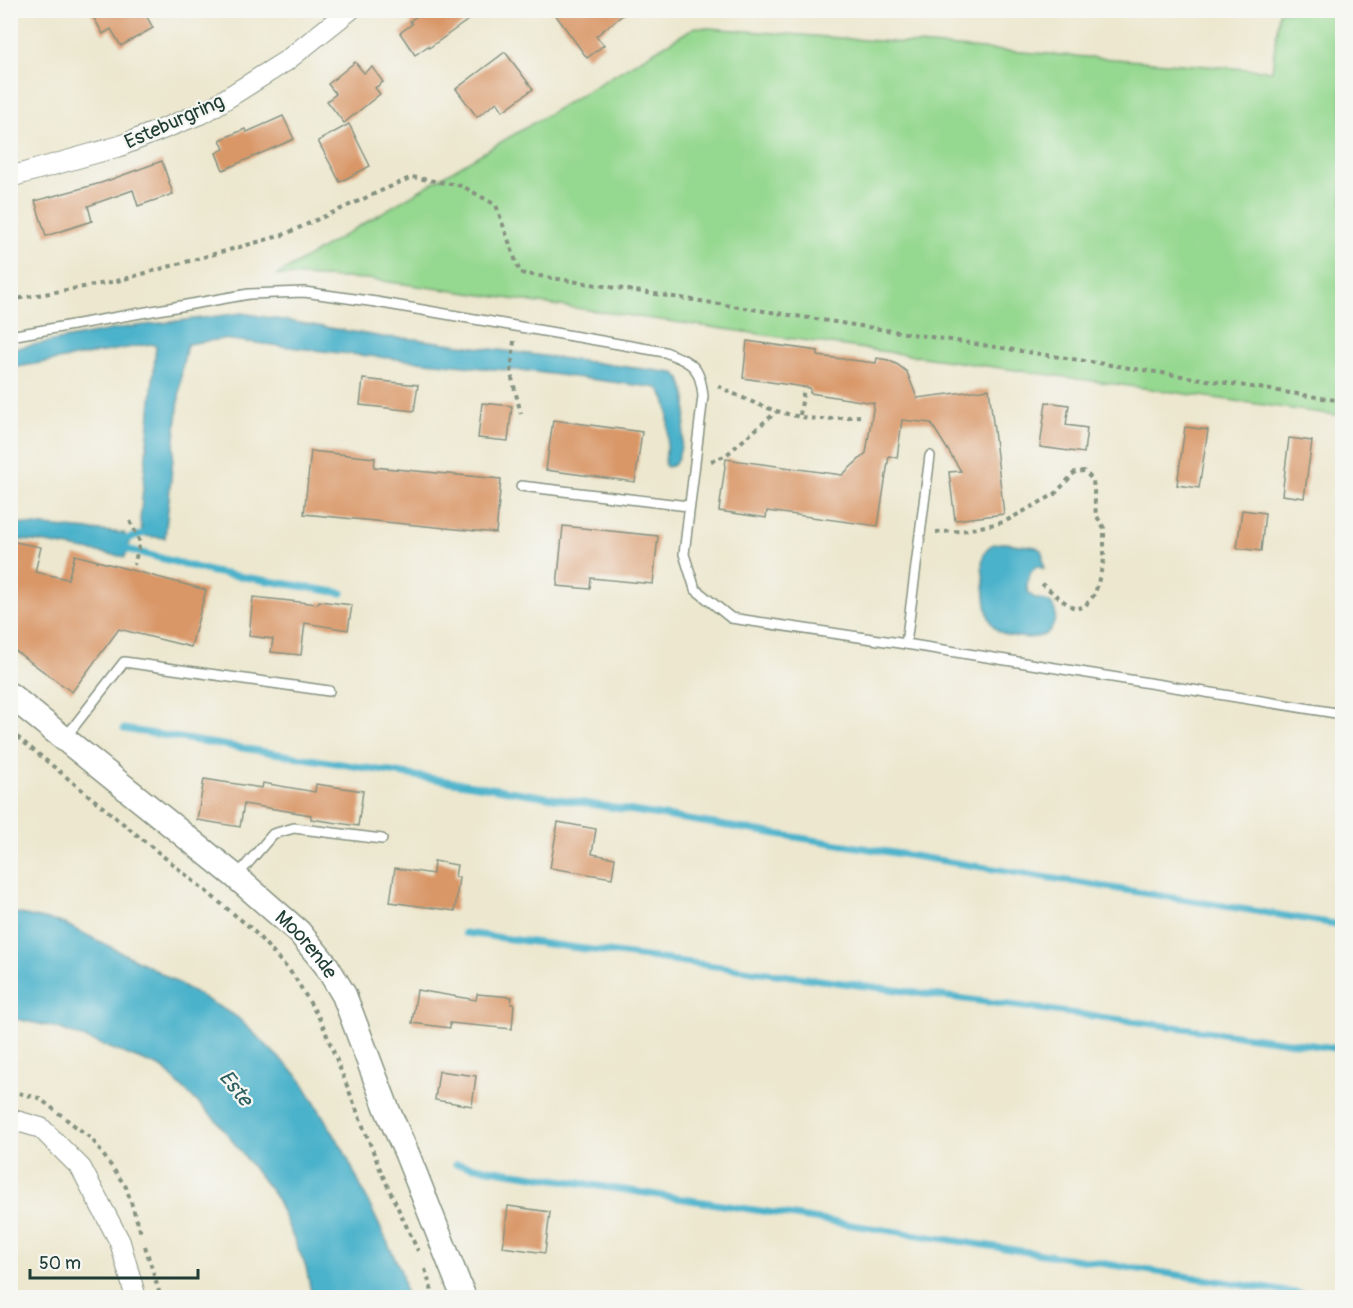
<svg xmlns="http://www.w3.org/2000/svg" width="1353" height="1308" viewBox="0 0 1353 1308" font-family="Pangolin,sans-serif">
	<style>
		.green { fill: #95d890; stroke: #5a8a62; stroke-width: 1.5 }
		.water { fill: #4cb2cb; stroke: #367880; stroke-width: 1.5 }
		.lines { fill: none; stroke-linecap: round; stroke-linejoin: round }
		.stream { stroke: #4cb2cb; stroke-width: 7 }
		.building { fill: #d99768 }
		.service-casing { stroke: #869281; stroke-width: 12 }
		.minor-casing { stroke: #869281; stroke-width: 22 }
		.tertiary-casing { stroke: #869281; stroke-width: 27 }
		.path { stroke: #869281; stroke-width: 4; stroke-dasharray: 4.5 4.5; stroke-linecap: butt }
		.service { stroke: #fff; stroke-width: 9 }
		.minor { stroke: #fff; stroke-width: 20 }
		.tertiary { stroke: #fff; stroke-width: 24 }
		.labels { text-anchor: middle; stroke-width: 4.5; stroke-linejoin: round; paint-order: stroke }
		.street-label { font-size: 20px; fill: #1f3d34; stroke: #f6f6f2 }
		.water-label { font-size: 21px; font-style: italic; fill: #2c6061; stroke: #f6f6f2 }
	</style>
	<rect width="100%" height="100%" fill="#f6f6f2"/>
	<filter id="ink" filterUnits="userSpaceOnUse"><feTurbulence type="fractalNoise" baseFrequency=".0167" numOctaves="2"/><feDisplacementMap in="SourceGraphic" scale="12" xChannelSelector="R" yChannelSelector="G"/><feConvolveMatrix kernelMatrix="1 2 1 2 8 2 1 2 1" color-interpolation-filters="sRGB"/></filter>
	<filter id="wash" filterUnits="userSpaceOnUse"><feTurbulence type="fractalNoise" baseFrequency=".008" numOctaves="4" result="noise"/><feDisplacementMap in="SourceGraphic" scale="24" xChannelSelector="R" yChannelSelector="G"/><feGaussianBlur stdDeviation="1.35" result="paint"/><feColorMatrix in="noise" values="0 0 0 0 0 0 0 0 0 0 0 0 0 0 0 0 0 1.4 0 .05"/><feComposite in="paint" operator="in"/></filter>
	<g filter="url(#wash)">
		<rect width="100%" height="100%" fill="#ece7ce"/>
		<polygon class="green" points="1279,11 1342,11 1342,416 368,279 277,275 695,27 1272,71"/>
		<g class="water">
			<path d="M242,313L383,337L415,339L674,373C682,378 685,390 686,399C687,411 682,457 674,465L667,467L665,465C666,442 675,405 658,388L528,371L492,369L331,352L223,339L187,344L182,368L165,538L145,536L142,531L140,521L156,346L152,344L144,345L11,368V349L121,328Z"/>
			<polygon points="10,523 124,533 129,543 125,557 41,542 11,539"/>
			<path d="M1005,543L1036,547L1042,551L1044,569L1037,566C1028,573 1022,590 1033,597C1039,600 1045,599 1050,603C1061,613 1054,632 1041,636C1034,638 1025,638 1018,637C985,635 986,609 984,583C983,571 979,558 988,548C992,543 999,543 1005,543Z"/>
			<polygon points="11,912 63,923 150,967 237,1017 299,1077 343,1149 401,1271 406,1297 312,1297 306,1267 275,1196 218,1122 162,1068 58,1028 11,1018"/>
		</g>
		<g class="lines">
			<g class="stream">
				<polyline points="118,542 151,531"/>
				<polyline points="119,547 213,572 342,593"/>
				<polyline points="124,729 1342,925"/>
				<polyline points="465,933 1342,1049"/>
				<polyline points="456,1164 1327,1298"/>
			</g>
		</g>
		<g id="blocks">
			<g class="building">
				<polygon points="89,10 143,10 153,28 121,46 111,29 103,34"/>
				<polygon points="425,10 482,10 429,48 428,46 415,55 400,33 412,24 410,21"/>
				<polygon points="552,10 629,10 596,36 604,45 587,58"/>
				<polygon points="505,52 533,89 503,111 497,102 477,117 456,89"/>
				<polygon points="355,62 364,73 372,67 383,82 375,88 380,94 344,123 327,101 336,94 328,84"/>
				<polygon points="283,116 294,139 223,170 216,153 224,149 220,140 245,129 247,132"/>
				<polygon points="349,124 370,166 340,182 318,141"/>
				<polygon points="162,161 173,194 138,206 133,190 88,206 92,221 46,236 35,201 101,183"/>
				<polygon points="747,341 818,351 818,356 876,363 877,358 888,360 898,365 907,372 917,398 989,389 1004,514 955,520 949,472 961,471 931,423 902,420 897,458 889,456 878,526 767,511 766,518 719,511 726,459 842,475 866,453 874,403 810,393 810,388 743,378"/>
				<polygon points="363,379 418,385 414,411 360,405"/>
				<polygon points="1046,402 1069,405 1066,425 1087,428 1084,453 1040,447"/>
				<polygon points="482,403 512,406 508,441 478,438"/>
				<polygon points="553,420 642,432 635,482 546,470"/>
				<polygon points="1185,427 1208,430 1199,488 1177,485"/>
				<polygon points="1289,438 1312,441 1304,498 1282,495"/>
				<polygon points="311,451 375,458 374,467 501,479 496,533 304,514"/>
				<polygon points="1242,510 1265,513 1261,551 1237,548"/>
				<polygon points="563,526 658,536 653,584 591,578 590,589 557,586"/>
				<polygon points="10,541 41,547 35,572 68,579 75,555 206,590 191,647 119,629 72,692 10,647"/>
				<polygon points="253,597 318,604 319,601 352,605 348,630 305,623 301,655 271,652 273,639 249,636"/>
				<polygon points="204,779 262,788 263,783 315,792 316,784 363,791 358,826 311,819 311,815 244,804 240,827 197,820"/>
				<polygon points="558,822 596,829 592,854 615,858 612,878 550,868"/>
				<polygon points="434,861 457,865 455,877 459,877 455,911 390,902 395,868 433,874"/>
				<polygon points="417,990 476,1000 477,994 512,997 511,1004 514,1004 512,1029 450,1023 450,1028 412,1023"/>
				<polygon points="439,1071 476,1076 472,1106 435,1100"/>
				<polygon points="508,1206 550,1212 545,1253 503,1247"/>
			</g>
		</g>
	</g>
	<g filter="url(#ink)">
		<use href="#blocks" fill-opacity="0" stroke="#869281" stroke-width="1.5"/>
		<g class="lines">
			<g class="service-casing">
				<g id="service">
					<path d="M10,336L249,294L304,292L376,302L665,352C692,363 700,365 703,396L684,554L695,589L731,618L906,644L1342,714"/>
					<polyline points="521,486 688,506"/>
					<polyline points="906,644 930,456"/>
					<polyline points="65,738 124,662 329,691"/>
					<polyline points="236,877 273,834 294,828 382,839"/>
				</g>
			</g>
			<g class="minor-casing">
				<g id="minor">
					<polyline points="10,177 120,146 205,112 286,61 350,10"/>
					<polyline points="10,1119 41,1128 81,1168 120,1242 136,1298"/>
				</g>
			</g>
			<g class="tertiary-casing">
				<g id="tertiary">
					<path id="s1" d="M10,695L236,877L299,932L326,965L344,995L387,1109L407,1154L464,1298"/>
				</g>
			</g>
			<g class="path">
				<polyline points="10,300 117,281 283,235 412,177 462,186 496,205 520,273 1342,401"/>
				<polyline points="514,341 511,374 521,414"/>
				<path d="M718,386C750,402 785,418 822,419C834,419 847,417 860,416"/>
				<polyline points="800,415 804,387"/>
				<polyline points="711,461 725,456 776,412"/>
				<polyline points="130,521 140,542 134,565"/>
				<polyline points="936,532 962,531 1004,522 1055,494 1075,472 1084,471 1093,480 1096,515 1104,528 1104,560 1095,594 1085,606 1076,609 1067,604 1042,584"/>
				<polyline points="10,731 252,929 294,976 322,1023 382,1174 418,1251"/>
				<polyline points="10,1091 39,1098 92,1139 126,1187 141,1233"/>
				<polyline points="145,1246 161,1298"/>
				<polyline points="425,1269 434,1298"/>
			</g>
			<use href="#service" class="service"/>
			<use href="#minor" class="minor"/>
			<use href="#tertiary" class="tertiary"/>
		</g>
	</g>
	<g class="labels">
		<g class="street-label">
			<text transform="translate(174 121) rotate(-24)" y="7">Esteburgring</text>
			<text dy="7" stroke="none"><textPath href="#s1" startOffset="388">Moorende</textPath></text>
		</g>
		<g class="water-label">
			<text transform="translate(236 1088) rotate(51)" y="7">Este</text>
		</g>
	</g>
	<rect width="1353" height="1308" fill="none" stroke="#f6f6f2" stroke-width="36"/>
	<path d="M30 1269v9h168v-9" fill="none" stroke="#1f3d34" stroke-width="3"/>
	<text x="39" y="1269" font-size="18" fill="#1f3d34" stroke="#f6f6f2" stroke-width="4.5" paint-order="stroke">50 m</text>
</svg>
